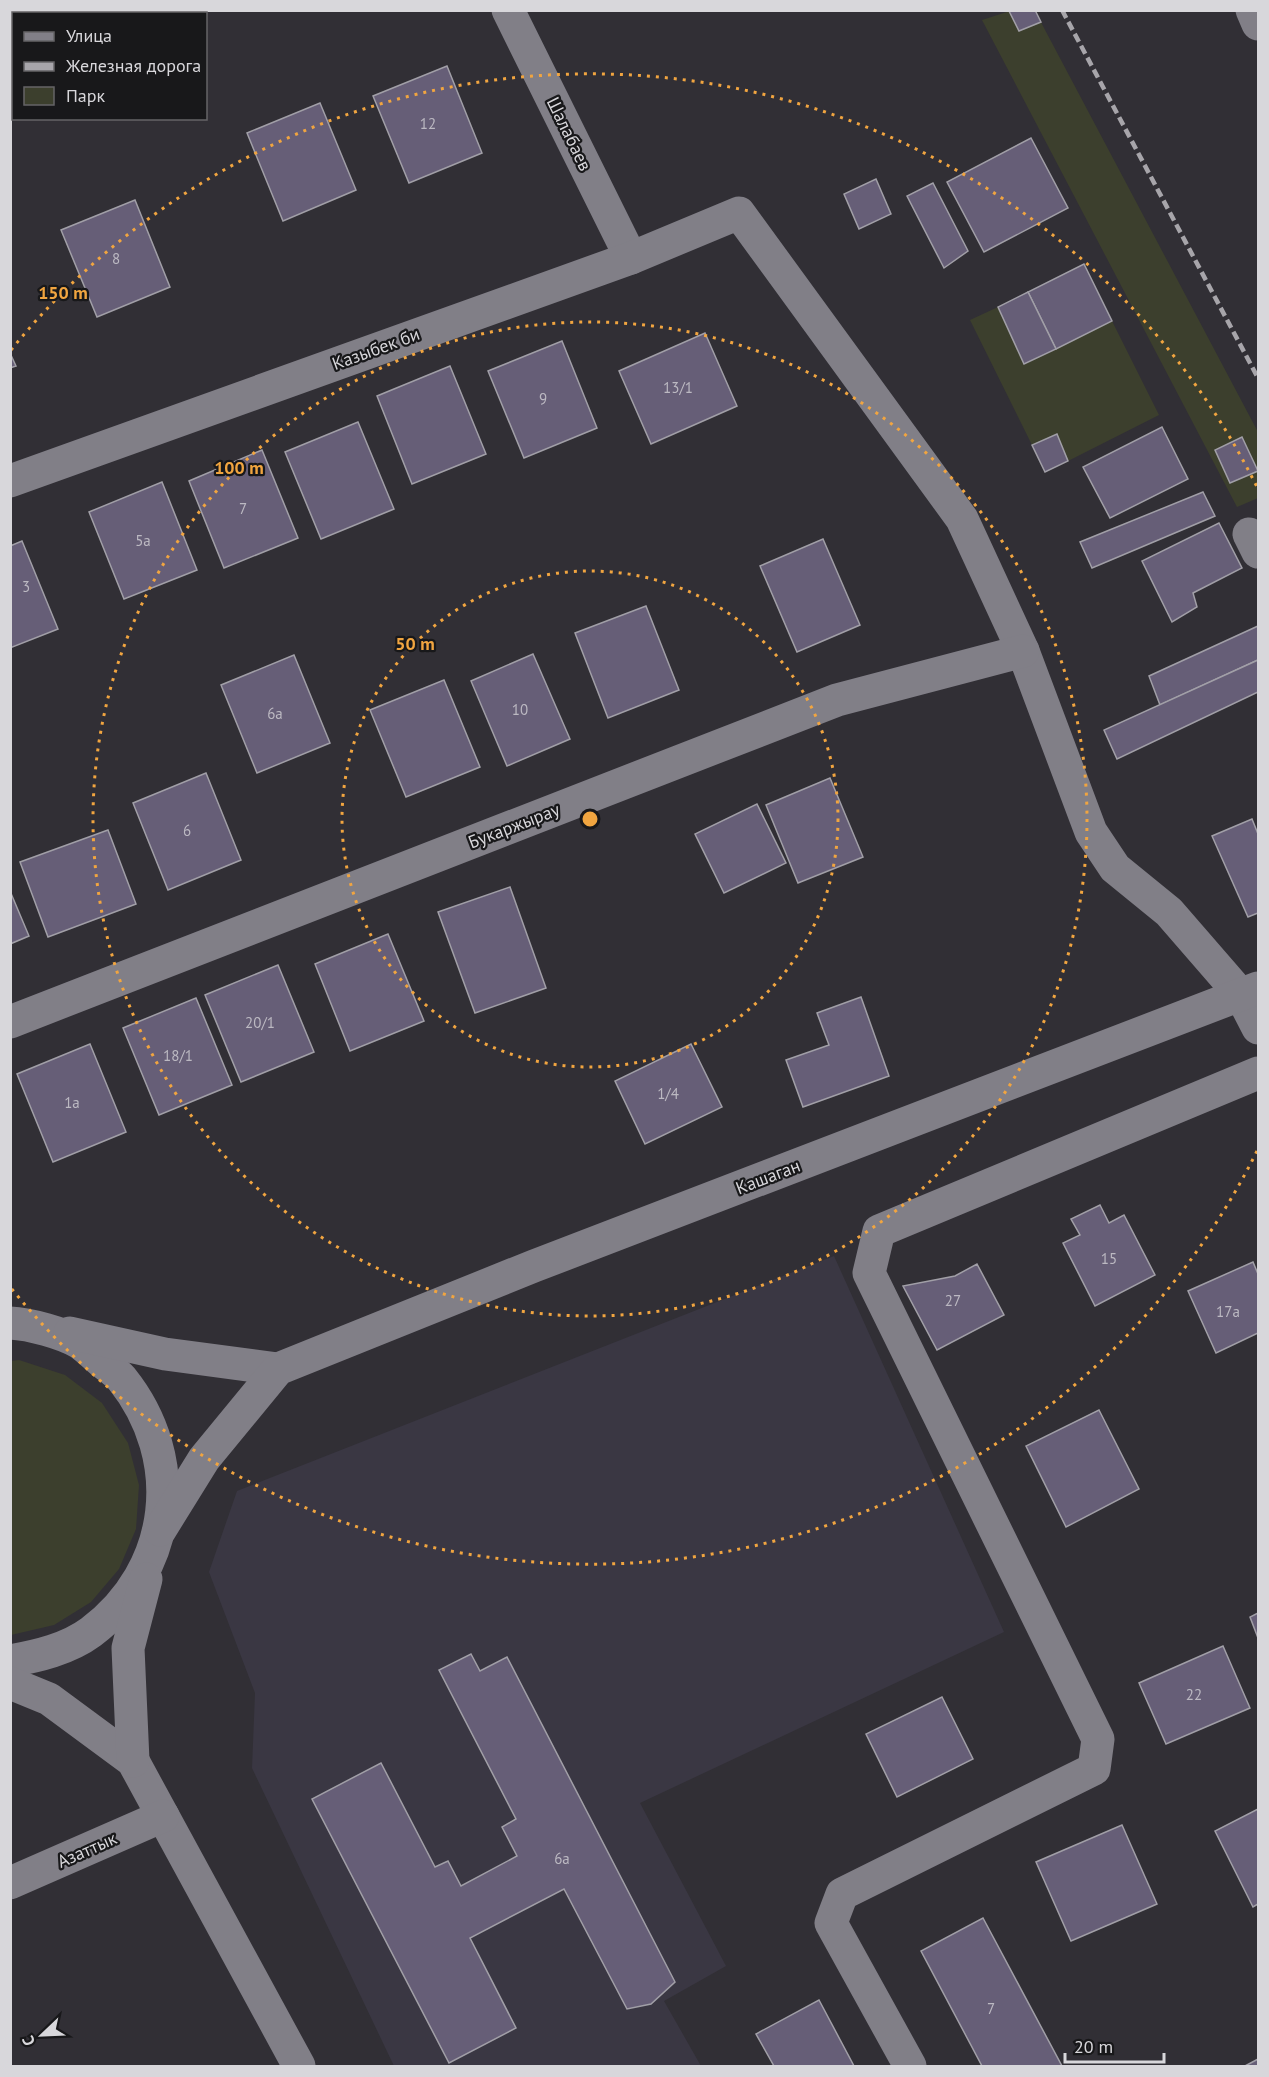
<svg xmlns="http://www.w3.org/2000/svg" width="1269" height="2077" viewBox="0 0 1269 2077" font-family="'PT Sans',sans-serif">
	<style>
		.built { fill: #3a3743 }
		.green { fill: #3c3f2d }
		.building { fill: #665e77; stroke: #a19fa7; stroke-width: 1.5 }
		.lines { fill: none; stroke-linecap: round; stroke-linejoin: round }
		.minor { stroke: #817f87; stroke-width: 33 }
		.rail { stroke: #a7a5aa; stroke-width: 4.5; stroke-dasharray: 9 4.5; stroke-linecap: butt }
		.ring { fill: none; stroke: #f1a540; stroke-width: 3; stroke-dasharray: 3 6 }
		.labels { text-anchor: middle; stroke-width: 4.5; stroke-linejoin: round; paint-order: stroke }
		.number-label { font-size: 15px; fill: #bcb9c2 }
		.street-label { font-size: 18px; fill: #d8d7db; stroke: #18181a }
		.centre { fill: #f1a540; stroke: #18181a; stroke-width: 3 }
		.ring-label { font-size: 18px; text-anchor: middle; font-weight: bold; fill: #f1a540; stroke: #18181a; stroke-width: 4.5; stroke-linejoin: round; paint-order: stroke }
	</style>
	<rect width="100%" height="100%" fill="#312f35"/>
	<polygon class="built" points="834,1256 1004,1632 640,1803 726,1966 664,2001 701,2066 394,2066 252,1768 255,1693 209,1572 237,1491"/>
	<g class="green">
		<polygon points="1010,11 1035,11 1258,432 1258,498 1237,507 982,20"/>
		<polygon points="998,307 1025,364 1112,321 1159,415 1068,461 1057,435 1032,445 970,320"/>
		<polygon points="19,1360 65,1375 102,1403 128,1443 139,1485 136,1529 119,1569 91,1602 54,1625 11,1635 10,1361"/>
	</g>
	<g class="building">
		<polygon points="17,10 91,10 92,14 18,14"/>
		<polygon points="1035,10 1041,22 1019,31 1009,11"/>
		<polygon points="447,66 482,153 409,183 373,96"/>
		<polygon points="320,103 356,190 283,221 247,133"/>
		<polygon points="1031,138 1068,208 984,252 947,182"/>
		<polygon points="876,179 891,214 859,229 844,194"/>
		<polygon points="933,183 968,251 944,268 907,196"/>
		<polygon points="135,200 170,287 97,317 61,230"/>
		<polygon points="1084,264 1112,321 1056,349 1028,292"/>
		<polygon points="1028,292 1056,349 1024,364 998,307"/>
		<polygon points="705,333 737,406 651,444 619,371"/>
		<polygon points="562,341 597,428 524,458 488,371"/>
		<polygon points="10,353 16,366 10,368"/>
		<polygon points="450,366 486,454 412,484 377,396"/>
		<polygon points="358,422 394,509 321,539 285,452"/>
		<polygon points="1162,427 1188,479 1110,518 1083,467"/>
		<polygon points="1057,434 1068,461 1045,472 1032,445"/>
		<polygon points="1242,437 1258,471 1230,483 1215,450"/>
		<polygon points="262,450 298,538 224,568 189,481"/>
		<polygon points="162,482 197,570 124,599 89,512"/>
		<polygon points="1203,492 1215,516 1092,568 1080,542"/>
		<polygon points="1219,523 1242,568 1193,593 1197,607 1172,622 1142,561"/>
		<polygon points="823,539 860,625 797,652 760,566"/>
		<polygon points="22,541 58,629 10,648 10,546"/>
		<polygon points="646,606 679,690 608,718 575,633"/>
		<polygon points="1258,626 1258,660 1160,705 1149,676"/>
		<polygon points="533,654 570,739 507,766 471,681"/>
		<polygon points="294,655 330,743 257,773 221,685"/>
		<polygon points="1258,660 1258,692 1117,759 1104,730"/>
		<polygon points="444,680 480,767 406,797 370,710"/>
		<polygon points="206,773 241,860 168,890 133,803"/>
		<polygon points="830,778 863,857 798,883 766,805"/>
		<polygon points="757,804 786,863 724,893 695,834"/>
		<polygon points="1252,819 1258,834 1258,913 1248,917 1212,836"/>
		<polygon points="108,830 136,904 48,937 20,862"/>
		<polygon points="510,887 546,988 475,1013 438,912"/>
		<polygon points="10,891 29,936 10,944"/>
		<polygon points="388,934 424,1021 350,1051 315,964"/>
		<polygon points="278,965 314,1052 241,1082 205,995"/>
		<polygon points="861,997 889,1076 803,1107 786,1060 829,1045 817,1013"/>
		<polygon points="196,998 232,1085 159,1115 123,1028"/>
		<polygon points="90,1044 126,1132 53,1162 17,1074"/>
		<polygon points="691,1044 722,1107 645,1144 615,1081"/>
		<polygon points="1100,1205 1109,1223 1124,1215 1155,1275 1095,1306 1063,1243 1080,1235 1071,1219"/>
		<polygon points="1253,1262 1258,1274 1258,1333 1216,1353 1188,1291"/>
		<polygon points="977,1264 1004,1315 937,1350 903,1286 955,1276"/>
		<polygon points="1099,1410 1139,1489 1066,1527 1026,1446"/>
		<polygon points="1258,1613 1258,1638 1250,1617"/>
		<polygon points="1223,1646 1250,1708 1166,1744 1139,1683"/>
		<polygon points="471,1654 480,1671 507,1657 675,1982 651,2004 627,2009 564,1889 470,1938 516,2028 449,2063 312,1799 381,1763 435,1867 448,1861 461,1886 517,1856 502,1827 516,1819 439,1670"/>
		<polygon points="942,1697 973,1759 897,1797 866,1734"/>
		<polygon points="1258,1809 1258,1904 1253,1907 1215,1831"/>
		<polygon points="1122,1825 1157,1904 1071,1941 1036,1862"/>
		<polygon points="983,1918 1062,2066 982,2066 921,1951"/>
		<polygon points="819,2000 854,2066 774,2066 756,2034"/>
		<polygon points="1258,2059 1258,2066 1245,2066"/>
	</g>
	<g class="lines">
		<g class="minor">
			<polyline points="508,10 631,258"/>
			<polyline points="1252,10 1258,24"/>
			<polyline points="10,481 631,258 739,213 962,519 1023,651 1091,832 1115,868 1169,912 1241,995 1258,1028"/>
			<polyline points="1249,534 1258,552"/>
			<polyline points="10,1022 837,700 1023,651"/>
			<path d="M10,1323C30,1324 63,1333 80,1343C87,1348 94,1355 101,1361C107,1366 116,1372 122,1379C186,1459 174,1570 91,1632C68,1649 38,1656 10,1661"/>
			<polyline points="70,1333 165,1354 278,1369"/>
			<polyline points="160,1530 204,1459 278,1369 534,1266 1258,988"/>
			<polyline points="10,1683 49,1699 133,1761 299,2066"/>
			<polyline points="133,1761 128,1648 146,1579"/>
			<polyline points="10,1883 163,1816"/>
			<polyline points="910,2066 831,1923 842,1894 1094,1769 1098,1739 869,1273 879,1231 1258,1073"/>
		</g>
		<polyline class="rail" points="1062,10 1258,378"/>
	</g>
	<g class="ring">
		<circle cx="590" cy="819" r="248"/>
		<circle cx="590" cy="819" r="497"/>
		<path d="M1257 1151A745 745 0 0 1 11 1288M11 350A745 745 0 0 1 1257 487"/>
	</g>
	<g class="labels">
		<g class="number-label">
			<text x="428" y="129">12</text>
			<text x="116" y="264">8</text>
			<text x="678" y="393">13/1</text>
			<text x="543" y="404">9</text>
			<text x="243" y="514">7</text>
			<text x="143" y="546">5а</text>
			<text x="26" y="592">3</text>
			<text x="520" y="715">10</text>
			<text x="275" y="719">6а</text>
			<text x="187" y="836">6</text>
			<text x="260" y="1028">20/1</text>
			<text x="178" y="1061">18/1</text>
			<text x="668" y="1099">1/4</text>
			<text x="72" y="1108">1а</text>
			<text x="1109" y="1264">15</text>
			<text x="953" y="1306">27</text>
			<text x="1228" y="1317">17а</text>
			<text x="1194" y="1700">22</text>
			<text x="562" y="1864">6а</text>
			<text x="991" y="2014">7</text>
		</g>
		<g class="street-label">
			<text transform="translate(569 134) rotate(64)" y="6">Шалабаев</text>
			<text transform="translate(376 349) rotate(-20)" y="6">Казыбек би</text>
			<text transform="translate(514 826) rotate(-21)" y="6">Букаржырау</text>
			<text transform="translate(768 1177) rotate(-21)" y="6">Кашаган</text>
			<text transform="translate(87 1850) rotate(-24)" y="6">Азаттык</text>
		</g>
	</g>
	<circle cx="590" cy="819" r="9" class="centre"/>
	<g class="ring-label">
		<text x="63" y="299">150 m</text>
		<text x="239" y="474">100 m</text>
		<text x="415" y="650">50 m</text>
	</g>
	<rect width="1269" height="2077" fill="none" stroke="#d8d7db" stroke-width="24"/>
	<rect x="12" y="12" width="195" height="108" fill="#18181a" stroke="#656467" stroke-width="1.5"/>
	<rect x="24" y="32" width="30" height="9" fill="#817f87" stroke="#656467" stroke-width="1.5"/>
	<text x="66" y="42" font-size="18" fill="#d8d7db">Улица</text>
	<rect x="24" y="62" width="30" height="9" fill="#a7a5aa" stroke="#656467" stroke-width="1.5"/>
	<text x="66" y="72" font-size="18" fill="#d8d7db">Железная дорога</text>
	<rect x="24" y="87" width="30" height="18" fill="#3c3f2d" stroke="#656467" stroke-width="1.5"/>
	<text x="66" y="102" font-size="18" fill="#d8d7db">Парк</text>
	<g transform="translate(42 2035) rotate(247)" stroke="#18181a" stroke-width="4.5" paint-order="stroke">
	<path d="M0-4.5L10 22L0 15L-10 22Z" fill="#d8d7db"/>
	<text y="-9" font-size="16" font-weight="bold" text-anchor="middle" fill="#d8d7db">С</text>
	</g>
	<path d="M1065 2053v9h99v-9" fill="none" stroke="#d8d7db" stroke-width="3"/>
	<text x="1074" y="2053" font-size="18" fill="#d8d7db" stroke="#18181a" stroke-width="4.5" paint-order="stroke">20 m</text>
</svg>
